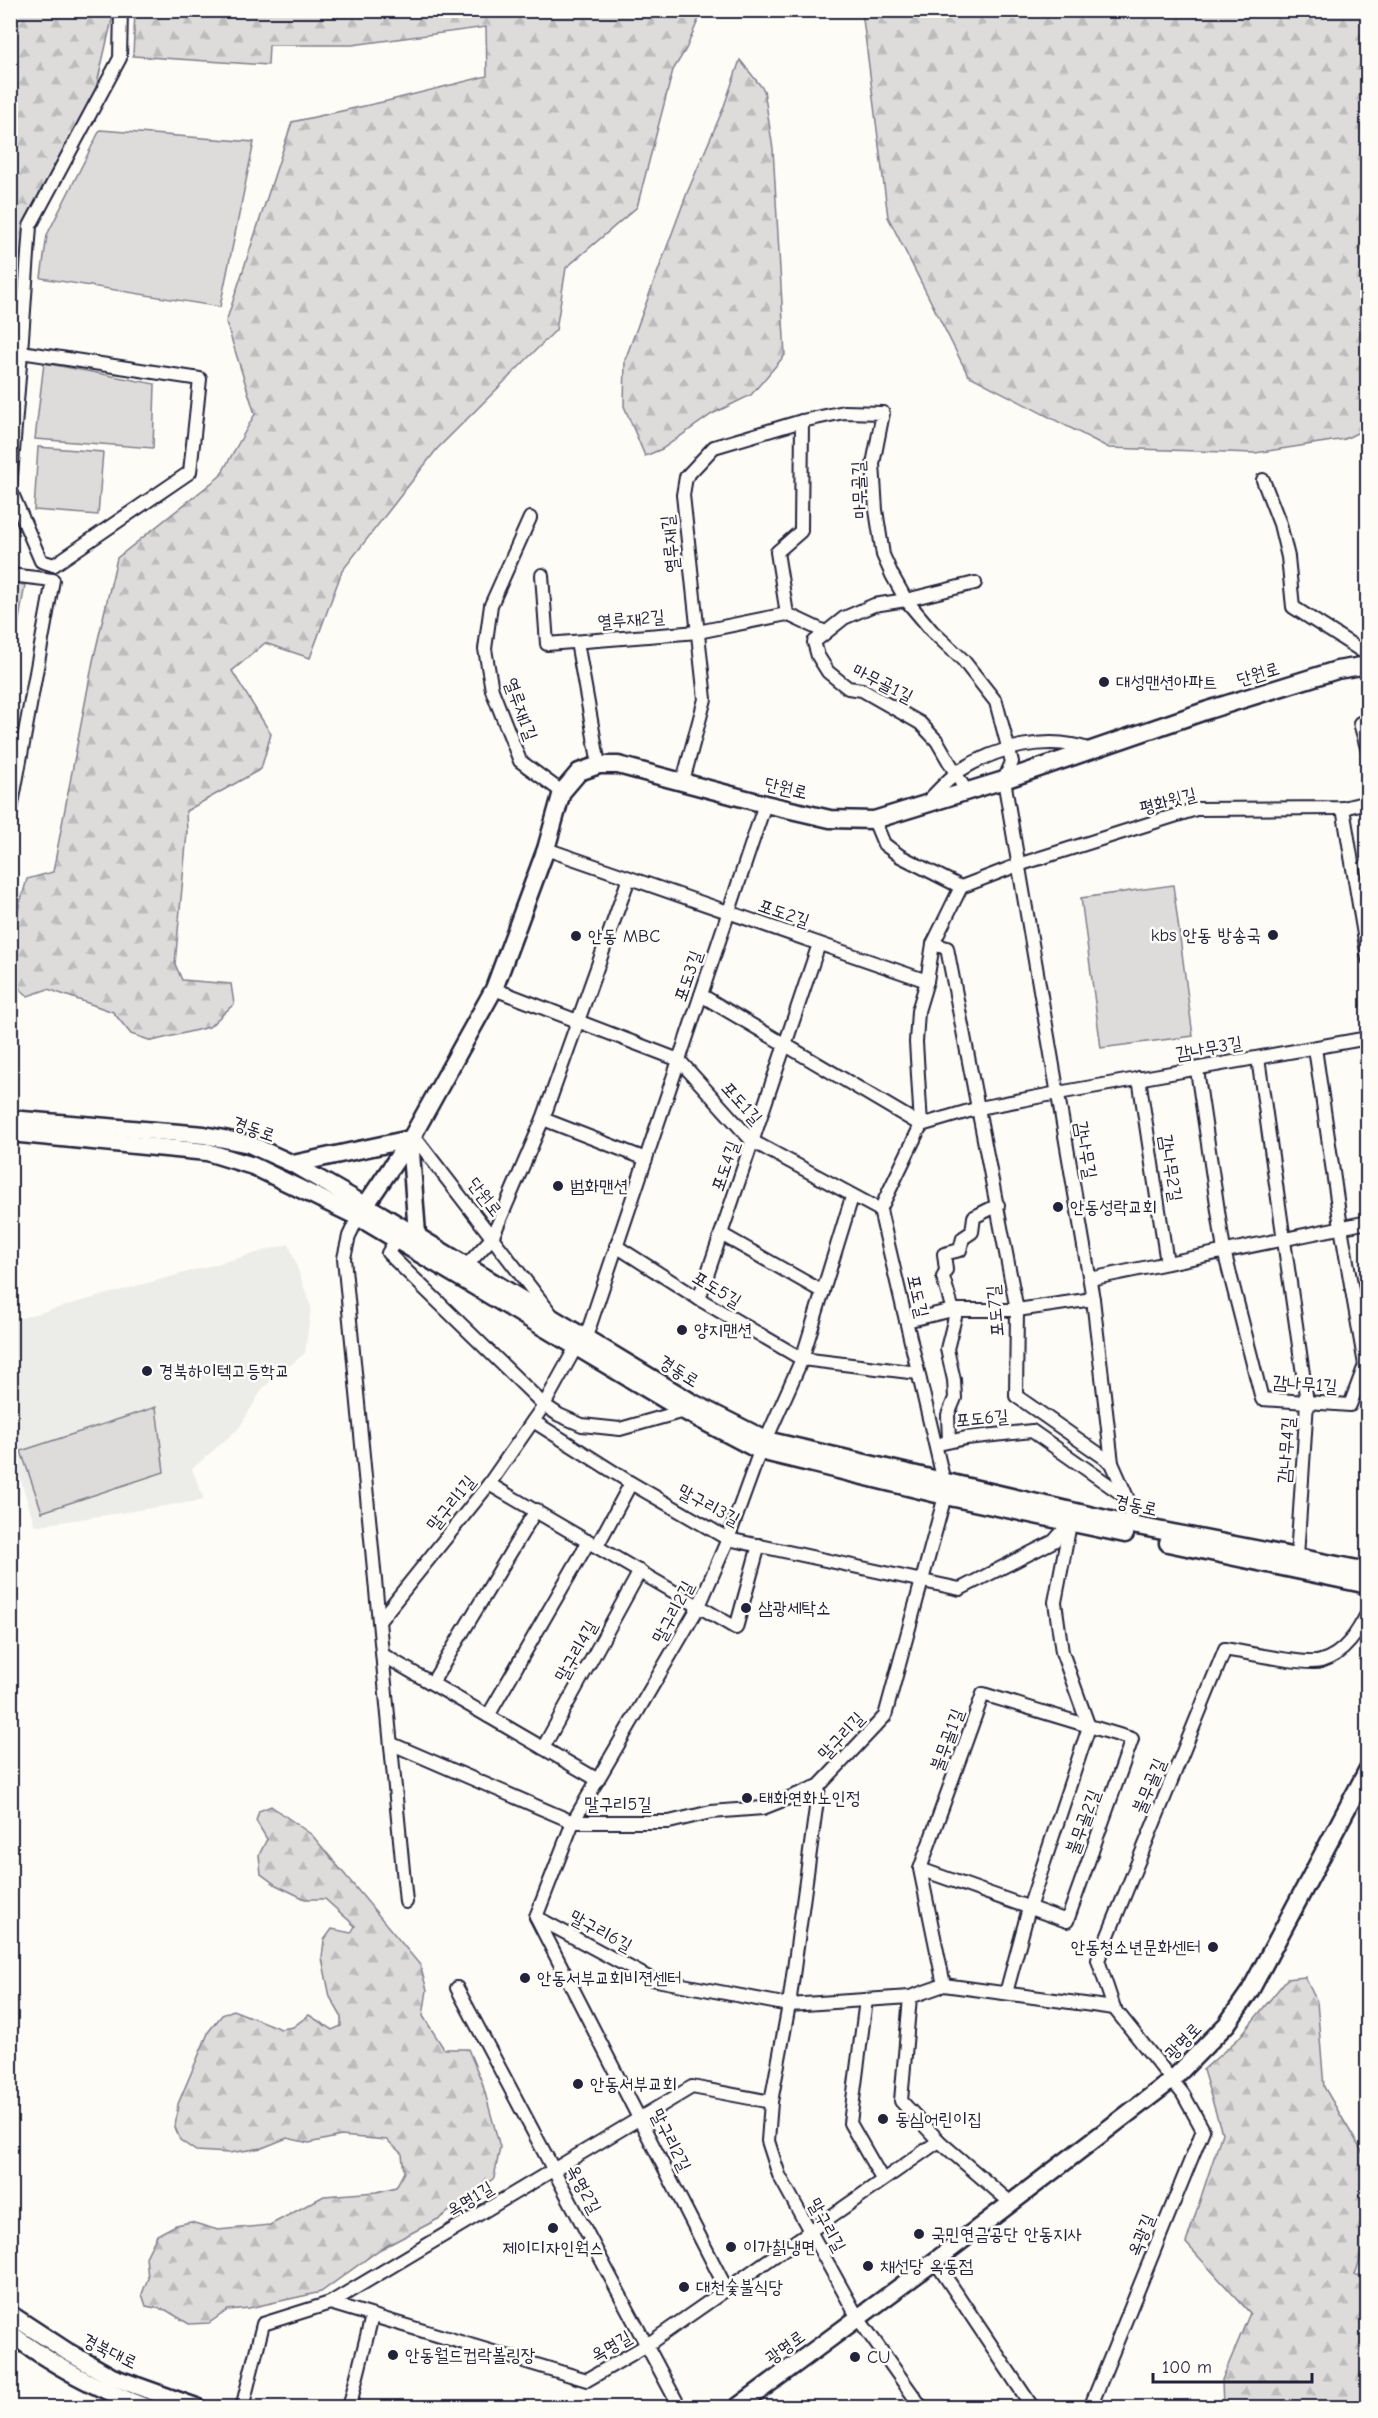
<svg xmlns="http://www.w3.org/2000/svg" width="1378" height="2418" viewBox="0 0 1378 2418" font-family="'Comic Neue','Poor Story',sans-serif">
	<style>
		.built { fill: #ecece9 }
		.forest { fill: url(#forest-firs); stroke: #807f8b; stroke-width: 1.5 }
		.pitch { fill: #dddcdb; stroke: #807f8b; stroke-width: 1.5 }
		.lines { fill: none; stroke-linecap: round; stroke-linejoin: round }
		.street-casing { stroke: #22223b; stroke-width: 16 }
		.secondary-casing { stroke: #22223b; stroke-width: 21 }
		.street { stroke: #fdfcf7; stroke-width: 12 }
		.secondary { stroke: #fdfcf7; stroke-width: 16 }
		.poi-dot { fill: #22223b; stroke: #fdfcf7; stroke-width: 2 }
		.labels { text-anchor: middle; stroke-width: 5; stroke-linejoin: round; paint-order: stroke }
		.street-label { font-size: 18px; fill: #22223b; stroke: #fdfcf7 }
		.poi-label { font-size: 18px; fill: #22223b; stroke: #fdfcf7; text-anchor: start }
	</style>
	<defs>
		<pattern id="forest-firs" width="22" height="20" patternUnits="userSpaceOnUse" patternTransform="scale(1.5)"><rect width="22" height="20" fill="#dddcdb"/><path d="M5 1l3.5 6h-7zM16 11l3.5 6h-7z" fill="#bdbcbd"/></pattern>
	</defs>
	<rect width="100%" height="100%" fill="#fdfcf7"/>
	<filter id="ink" filterUnits="userSpaceOnUse"><feTurbulence type="fractalNoise" baseFrequency=".0167" numOctaves="2"/><feDisplacementMap in="SourceGraphic" scale="12" xChannelSelector="R" yChannelSelector="G"/><feConvolveMatrix kernelMatrix="1 2 1 2 8 2 1 2 1" color-interpolation-filters="sRGB"/></filter>
	<g filter="url(#ink)">
		<polygon class="built" points="289,1244 311,1307 305,1353 263,1388 239,1428 192,1469 204,1500 35,1526 11,1448 10,1321"/>
		<g class="forest">
			<polygon points="10,11 114,11 96,88 25,220 17,331 10,329"/>
			<polygon points="135,11 702,11 686,49 673,70 637,207 566,268 556,330 437,449 342,571 310,658 265,643 232,671 271,734 261,769 186,811 187,833 175,964 182,980 231,984 234,1004 209,1027 152,1041 131,1034 113,1012 48,989 28,996 11,981 11,934 27,879 53,872 93,661 117,558 220,476 255,414 226,322 292,122 387,101 487,76 486,27 352,45 269,45 268,65 133,56"/>
			<polygon points="862,11 1367,11 1367,428 1345,439 1255,453 1109,448 968,375 888,217"/>
			<polygon points="740,60 764,90 773,149 785,355 751,395 712,414 662,449 645,456 624,406 625,360 687,193 723,109"/>
			<polygon points="271,1806 312,1835 420,1965 427,1990 423,2016 444,2049 468,2049 482,2082 500,2147 494,2178 440,2218 379,2250 321,2292 249,2308 228,2310 209,2323 189,2324 166,2310 146,2306 142,2294 148,2278 146,2257 157,2235 176,2225 191,2222 218,2230 270,2225 324,2196 377,2192 396,2187 404,2172 402,2154 387,2140 341,2136 309,2143 287,2138 262,2148 229,2153 196,2151 180,2140 175,2127 178,2104 209,2031 222,2015 233,2010 281,2029 293,2027 309,2015 332,2030 341,2026 341,2016 330,1997 322,1958 324,1940 332,1929 351,1933 355,1926 325,1899 305,1899 276,1885 261,1874 259,1855 267,1839 256,1821 259,1811"/>
			<polygon points="1305,1977 1317,2002 1324,2087 1367,2160 1367,2238 1355,2275 1367,2276 1367,2407 1223,2407 1222,2380 1250,2313 1186,2243 1222,2133 1203,2070 1238,2039 1287,1979"/>
		</g>
		<g class="pitch">
			<polygon points="100,130 254,142 220,307 41,278 47,235"/>
			<polygon points="44,363 155,384 153,448 35,439"/>
			<polygon points="38,447 103,452 98,515 34,510"/>
			<polygon points="11,583 25,585 11,665 10,583"/>
			<polygon points="1173,885 1193,1036 1101,1048 1081,898"/>
			<polygon points="156,1407 164,1472 42,1512 21,1451"/>
		</g>
		<g class="lines">
			<g class="street-casing">
				<g id="street">
					<polyline points="21,352 30,226 120,58 121,10"/>
					<polyline points="1263,480 1280,524 1288,557 1293,607 1368,655"/>
					<polyline points="10,489 21,352 200,379 190,472 54,565"/>
					<polyline points="10,489 41,561 54,565"/>
					<polyline points="530,518 491,605 485,649 492,690 520,761 562,792"/>
					<polyline points="10,575 53,580 10,815"/>
					<polyline points="542,575 547,644 698,632 787,614"/>
					<polyline points="787,614 777,552 801,531 802,421"/>
					<polyline points="787,614 825,632"/>
					<polyline points="577,642 599,765"/>
					<polyline points="1368,720 1360,723 1368,751"/>
					<polyline points="683,781 705,699 683,495 686,477 714,447 802,421 844,412 883,413 873,464 876,510 883,555 892,575 906,600 932,631 963,660 996,702 1012,762 1004,780 1093,1299 1112,1463 1127,1497 1132,1525"/>
					<polyline points="966,791 937,741 920,723 862,690 848,688 828,672 818,656 814,642 844,618 874,605 906,600 975,583"/>
					<path d="M926,803C936,793 947,780 959,771C997,747 1049,734 1091,750"/>
					<polyline points="1343,808 1368,959"/>
					<polyline points="874,820 884,844 900,856 961,887"/>
					<polyline points="546,849 927,981"/>
					<polyline points="933,944 947,948 1017,1310 1016,1396 1112,1463"/>
					<polyline points="494,989 679,1060 752,1141 880,1210"/>
					<polyline points="701,995 921,1125 979,1108 1058,1093 1368,1038"/>
					<polyline points="1258,1058 1307,1402 1297,1557"/>
					<polyline points="1197,1070 1224,1251 1262,1399 1350,1405 1365,1365 1341,1227 1315,1048"/>
					<polyline points="1139,1078 1167,1263"/>
					<polyline points="543,1119 646,1159"/>
					<polyline points="413,1135 551,1314"/>
					<polyline points="358,1217 349,1236 344,1258 406,1902"/>
					<polyline points="721,1234 823,1292"/>
					<polyline points="397,1238 388,1253 544,1405 559,1415 582,1425 620,1429 684,1411"/>
					<polyline points="616,1246 699,1299 802,1359 918,1373"/>
					<polyline points="467,1265 492,1238 543,1119 629,878"/>
					<polyline points="1090,1279 1368,1222"/>
					<polyline points="699,1299 819,944"/>
					<polyline points="906,1321 953,1310 1017,1310 1093,1299"/>
					<polyline points="586,1337 765,804"/>
					<polyline points="533,1421 631,1483 728,1539 960,1589 1054,1541 1070,1523"/>
					<polyline points="766,1440 802,1359 852,1197"/>
					<polyline points="949,1441 948,1415 955,1398 954,1380 947,1349 955,1317 943,1277 946,1270 944,1254 960,1250 963,1238 972,1232 974,1217 998,1205"/>
					<polyline points="943,1443 966,1438 1032,1431 1126,1497"/>
					<polyline points="944,1482 880,1210 921,1125 916,1042 918,1011 927,981 933,944 961,887 1018,865 1196,809 1343,808 1368,802"/>
					<polyline points="489,1484 736,1628 759,1545"/>
					<polyline points="597,1546 631,1483"/>
					<polyline points="380,1620 489,1484 544,1405 576,1347"/>
					<polyline points="383,1655 598,1780"/>
					<polyline points="432,1683 536,1510"/>
					<polyline points="488,1716 589,1541"/>
					<polyline points="392,1744 573,1822 669,1822 711,1812 763,1808 819,1786"/>
					<polyline points="543,1748 640,1571"/>
					<polyline points="920,1869 1067,1921 1132,1739 983,1694 920,1869 944,1985"/>
					<polyline points="536,1917 651,1979 789,2005 910,1997 944,1985 1114,2008"/>
					<polyline points="457,1988 680,2408"/>
					<polyline points="1006,1993 1029,1908 1089,1727 1062,1652 1055,1602 1070,1524"/>
					<polyline points="910,1997 901,2101 939,2141 1011,2203"/>
					<polyline points="866,2000 850,2123 882,2179"/>
					<polyline points="935,2261 1033,2408"/>
					<polyline points="727,2290 536,1917 573,1822 699,1606 728,1539 760,1451"/>
					<polyline points="330,2303 587,2380 647,2345 939,2141"/>
					<polyline points="242,2408 263,2324 330,2303 692,2087 771,2102"/>
					<polyline points="349,2408 372,2316"/>
					<polyline points="922,2408 858,2318 779,2175 768,2141 771,2102 789,2005 819,1786 885,1716 945,1496"/>
					<path d="M1090,2408L1203,2130L1183,2094L1114,2008L1098,1960L1225,1649C1243,1652 1308,1666 1321,1661C1345,1654 1358,1632 1368,1612"/>
				</g>
			</g>
			<g class="secondary-casing">
				<g id="secondary">
					<polyline points="10,1119 204,1135 249,1144 293,1164 382,1215 693,1403 766,1440 1132,1525 1368,1571"/>
					<polyline points="10,1133 207,1152 253,1166 358,1217 684,1411 760,1451 945,1496 1125,1534"/>
					<polyline points="293,1164 410,1139 417,1234"/>
					<polyline points="361,1212 413,1135 494,989 546,849 562,792 579,772 599,765 618,765 765,804 830,819 874,820 1004,780 1208,710 1337,670 1368,665"/>
					<polyline points="1168,1543 1368,1585"/>
					<polyline points="10,2314 68,2352 112,2377 199,2408"/>
					<path d="M10,2333C52,2365 99,2390 148,2408"/>
					<polyline points="736,2408 935,2261 1172,2080 1227,2024 1250,1991 1368,1769"/>
				</g>
			</g>
			<use href="#street" class="street"/>
			<use href="#secondary" class="secondary"/>
		</g>
	</g>
	<g class="poi-dot">
		<circle cx="1104" cy="682" r="6"/>
		<circle cx="1273" cy="935" r="6"/>
		<circle cx="576" cy="936" r="6"/>
		<circle cx="558" cy="1186" r="6"/>
		<circle cx="1058" cy="1207" r="6"/>
		<circle cx="682" cy="1330" r="6"/>
		<circle cx="147" cy="1371" r="6"/>
		<circle cx="746" cy="1608" r="6"/>
		<circle cx="747" cy="1798" r="6"/>
		<circle cx="1213" cy="1947" r="6"/>
		<circle cx="525" cy="1978" r="6"/>
		<circle cx="578" cy="2084" r="6"/>
		<circle cx="883" cy="2119" r="6"/>
		<circle cx="553" cy="2228" r="6"/>
		<circle cx="919" cy="2234" r="6"/>
		<circle cx="731" cy="2247" r="6"/>
		<circle cx="868" cy="2266" r="6"/>
		<circle cx="684" cy="2287" r="6"/>
		<circle cx="393" cy="2355" r="6"/>
		<circle cx="855" cy="2357" r="6"/>
	</g>
	<g class="labels">
		<g class="street-label">
			<text transform="translate(859 490) rotate(-92)" y="6">마무골길</text>
			<text transform="translate(670 544) rotate(-96)" y="6">열루재길</text>
			<text transform="translate(631 619) rotate(-5)" y="6">열루재2길</text>
			<text transform="translate(1258 674) rotate(-17)" y="6">단원로</text>
			<text transform="translate(883 683) rotate(27)" y="6">마무골1길</text>
			<text transform="translate(521 709) rotate(70)" y="6">열루재1길</text>
			<text transform="translate(786 788) rotate(13)" y="6">단원로</text>
			<text transform="translate(1168 801) rotate(-15)" y="6">평화윗길</text>
			<text transform="translate(784 913) rotate(19)" y="6">포도2길</text>
			<text transform="translate(688 976) rotate(-71)" y="6">포도3길</text>
			<text transform="translate(1209 1048) rotate(-10)" y="6">감나무3길</text>
			<text transform="translate(742 1103) rotate(48)" y="6">포도1길</text>
			<text transform="translate(254 1129) rotate(19)" y="6">경동로</text>
			<text transform="translate(1086 1150) rotate(80)" y="6">감나무길</text>
			<text transform="translate(725 1166) rotate(-71)" y="6">포도4길</text>
			<text transform="translate(1171 1168) rotate(81)" y="6">감나무2길</text>
			<text transform="translate(485 1197) rotate(52)" y="6">단원로</text>
			<text transform="translate(717 1289) rotate(31)" y="6">포도5길</text>
			<text transform="translate(918 1296) rotate(77)" y="6">포도길</text>
			<text transform="translate(995 1311) rotate(-95)" y="6">포도7길</text>
			<text transform="translate(679 1371) rotate(32)" y="6">경동로</text>
			<text transform="translate(1305 1384) rotate(4)" y="6">감나무1길</text>
			<text transform="translate(982 1418) rotate(-5)" y="6">포도6길</text>
			<text transform="translate(1286 1450) rotate(-86)" y="6">감나무4길</text>
			<text transform="translate(451 1503) rotate(-51)" y="6">말구리1길</text>
			<text transform="translate(709 1505) rotate(28)" y="6">말구리3길</text>
			<text transform="translate(1136 1505) rotate(12)" y="6">경동로</text>
			<text transform="translate(673 1612) rotate(-62)" y="6">말구리2길</text>
			<text transform="translate(576 1651) rotate(-61)" y="6">말구리4길</text>
			<text transform="translate(841 1736) rotate(-47)" y="6">말구리길</text>
			<text transform="translate(947 1740) rotate(-70)" y="6">불무골1길</text>
			<text transform="translate(1149 1786) rotate(-67)" y="6">불무골길</text>
			<text x="618" y="1810">말구리5길</text>
			<text transform="translate(1083 1822) rotate(-70)" y="6">불무골2길</text>
			<text transform="translate(601 1931) rotate(28)" y="6">말구리6길</text>
			<text transform="translate(1183 2041) rotate(-46)" y="6">광명로</text>
			<text transform="translate(671 2140) rotate(63)" y="6">말구리2길</text>
			<text transform="translate(584 2189) rotate(62)" y="6">옥명2길</text>
			<text transform="translate(470 2199) rotate(-31)" y="6">옥명1길</text>
			<text transform="translate(827 2225) rotate(61)" y="6">말구리길</text>
			<text transform="translate(1141 2235) rotate(-68)" y="6">옥광길</text>
			<text transform="translate(611 2346) rotate(-30)" y="6">옥명길</text>
			<text transform="translate(785 2347) rotate(-36)" y="6">광명로</text>
			<text transform="translate(110 2351) rotate(26)" y="6">경북대로</text>
		</g>
		<g class="poi-label">
			<text x="1116" y="688">대성맨션아파트</text>
			<text x="1261" y="941" text-anchor="end">kbs 안동 방송국</text>
			<text x="588" y="942">안동 MBC</text>
			<text x="570" y="1192">범화맨션</text>
			<text x="1070" y="1213">안동성락교회</text>
			<text x="694" y="1336">양지맨션</text>
			<text x="159" y="1377">경북하이텍고등학교</text>
			<text x="758" y="1614">삼광세탁소</text>
			<text x="759" y="1804">태화연화노인정</text>
			<text x="1201" y="1953" text-anchor="end">안동청소년문화센터</text>
			<text x="537" y="1984">안동서부교회비젼센터</text>
			<text x="590" y="2090">안동서부교회</text>
			<text x="895" y="2125">동심어린이집</text>
			<text x="931" y="2240">국민연금공단 안동지사</text>
			<text x="743" y="2253">이가칡냉면</text>
			<text x="553" y="2254" text-anchor="middle">제이디자인웍스</text>
			<text x="880" y="2272">채선당 옥동점</text>
			<text x="696" y="2293">대천숯불식당</text>
			<text x="405" y="2361">안동월드컵락볼링장</text>
			<text x="867" y="2363">CU</text>
		</g>
	</g>
	<rect width="1378" height="2418" fill="none" stroke="#fdfcf7" stroke-width="36"/>
	<rect x="18" y="18" width="1342" height="2382" fill="none" stroke="#22223b" stroke-width="2" filter="url(#ink)"/>
	<path d="M1153 2373v9h159v-9" fill="none" stroke="#22223b" stroke-width="3"/>
	<text x="1162" y="2373" font-size="18" fill="#22223b" stroke="#fdfcf7" stroke-width="4.5" paint-order="stroke">100 m</text>
</svg>
